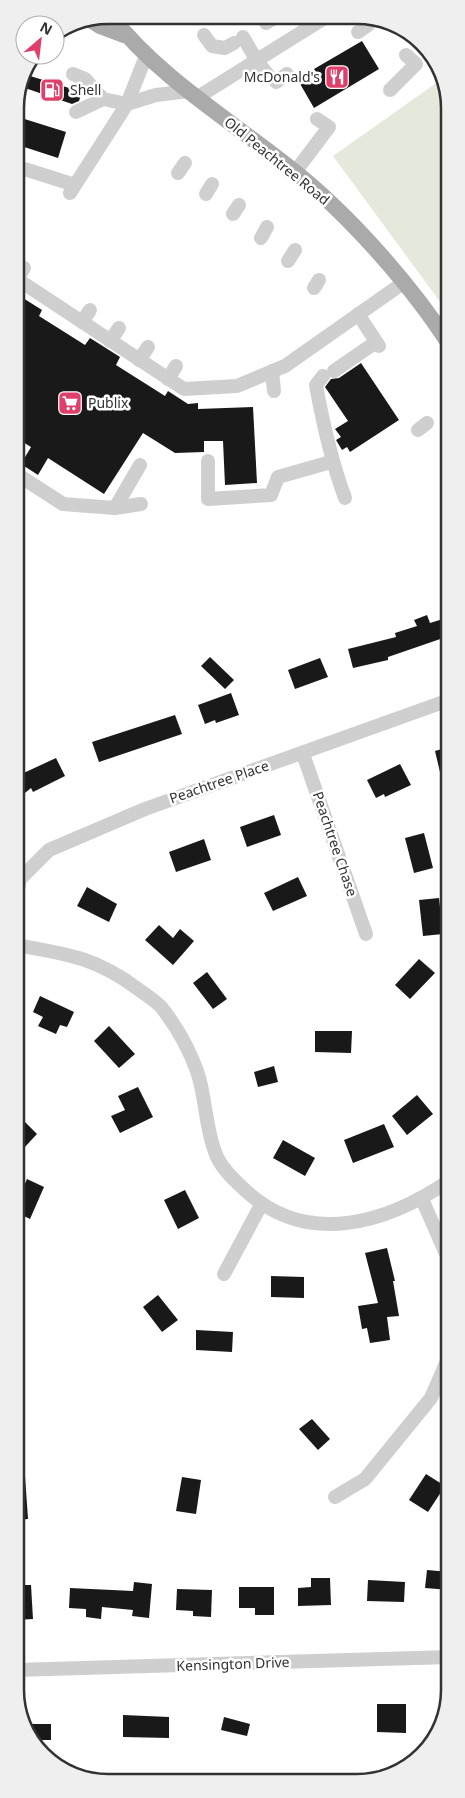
<svg xmlns="http://www.w3.org/2000/svg" width="465" height="1798" viewBox="0 0 465 1798" font-family="'Noto Sans',sans-serif">
	<style>
		.green { fill: #e5e9dc }
		.building { fill: #191919 }
		.lines { fill: none; stroke-linecap: round; stroke-linejoin: round }
		.minor { stroke: #cfcfcf; stroke-width: 14 }
		.major { stroke: #aaa; stroke-width: 16 }
		.labels { text-anchor: middle; stroke-width: 5; stroke-linejoin: round; paint-order: stroke }
		.poi-label { font-size: 14px; fill: #323232; stroke: #fff; text-anchor: start }
		.street-label { font-size: 14px; fill: #323232; stroke: #fff }
		.rim { fill: none; stroke: #323232; stroke-width: 2.5 }
	</style>
	<rect width="100%" height="100%" fill="#fff"/>
	<polygon class="green" points="442,79 449,95 449,314 333,156"/>
	<g class="building">
		<polygon points="362,41 379,69 314,108 299,82 316,72 314,69"/>
		<polygon points="27,75 82,92 79,101 72,104 22,87"/>
		<polygon points="15,116 66,132 58,158 15,144"/>
		<polygon points="15,293 42,310 39,316 85,345 90,338 120,357 116,365 165,396 168,391 188,404 198,403 198,409 253,407 257,483 225,485 223,441 204,441 204,452 175,453 143,433 104,494 48,458 38,475 21,464 31,447 15,437"/>
		<polygon points="361,363 399,420 350,452 347,447 342,450 336,440 341,437 335,429 348,421 325,387 331,379 339,378"/>
		<polygon points="427,615 430,623 443,619 449,636 388,657 388,660 353,668 348,649 396,637 395,633 417,626 414,620"/>
		<polygon points="210,657 234,680 225,689 201,666"/>
		<polygon points="320,658 328,677 295,689 288,670"/>
		<polygon points="231,693 239,715 216,723 215,720 205,724 198,705"/>
		<polygon points="175,715 182,734 99,762 92,742"/>
		<polygon points="449,747 449,769 440,772 435,751"/>
		<polygon points="56,758 65,776 33,792 31,788 15,801 15,777"/>
		<polygon points="400,764 411,785 385,797 384,794 376,798 367,780"/>
		<polygon points="274,815 281,835 247,847 240,827"/>
		<polygon points="424,833 433,868 414,873 405,838"/>
		<polygon points="204,839 211,860 176,872 169,852"/>
		<polygon points="298,877 307,896 273,911 264,893"/>
		<polygon points="87,887 117,904 109,922 77,906"/>
		<polygon points="439,898 443,934 423,936 419,900"/>
		<polygon points="159,925 173,938 180,929 194,941 173,965 145,940"/>
		<polygon points="419,959 435,973 410,999 395,985"/>
		<polygon points="207,972 227,999 213,1009 193,983"/>
		<polygon points="40,996 74,1012 67,1027 60,1025 56,1034 38,1026 43,1017 33,1012"/>
		<polygon points="109,1026 135,1054 119,1068 94,1041"/>
		<polygon points="315,1031 352,1031 351,1053 315,1052"/>
		<polygon points="274,1066 278,1082 258,1087 254,1072"/>
		<polygon points="138,1087 153,1117 120,1133 111,1116 125,1110 118,1096"/>
		<polygon points="417,1095 433,1114 407,1135 392,1116"/>
		<polygon points="16,1113 37,1134 23,1149 16,1142"/>
		<polygon points="384,1124 394,1147 353,1163 344,1140"/>
		<polygon points="283,1140 315,1158 305,1176 273,1158"/>
		<polygon points="27,1179 44,1187 30,1219 16,1212 16,1204"/>
		<polygon points="185,1190 199,1218 178,1229 164,1200"/>
		<polygon points="387,1248 395,1281 393,1281 399,1316 387,1317 390,1340 370,1343 367,1328 362,1329 358,1306 378,1303 365,1253"/>
		<polygon points="271,1276 304,1277 304,1298 271,1297"/>
		<polygon points="158,1295 178,1320 162,1332 143,1307"/>
		<polygon points="196,1330 233,1332 232,1352 196,1350"/>
		<polygon points="312,1419 330,1439 318,1450 299,1429"/>
		<polygon points="16,1462 24,1462 28,1519 16,1520"/>
		<polygon points="426,1474 445,1486 428,1512 409,1500"/>
		<polygon points="182,1477 201,1480 196,1514 176,1511"/>
		<polygon points="427,1570 450,1572 450,1590 425,1588"/>
		<polygon points="311,1578 330,1578 331,1605 298,1606 298,1588 311,1587"/>
		<polygon points="368,1580 405,1582 404,1602 367,1601"/>
		<polygon points="134,1582 152,1584 149,1618 132,1616 133,1610 102,1607 101,1619 86,1617 86,1609 69,1608 70,1588 133,1591"/>
		<polygon points="16,1585 31,1585 33,1619 16,1620"/>
		<polygon points="239,1587 274,1587 274,1615 255,1615 255,1608 239,1608"/>
		<polygon points="177,1589 212,1590 211,1617 193,1616 193,1611 176,1610"/>
		<polygon points="377,1704 406,1704 406,1733 377,1732"/>
		<polygon points="123,1715 169,1717 169,1738 123,1737"/>
		<polygon points="224,1717 250,1724 247,1736 221,1730"/>
		<polygon points="25,1724 51,1724 51,1740 41,1740 41,1753"/>
	</g>
	<g class="lines">
		<g class="minor">
			<polyline points="266,23 276,17"/>
			<polyline points="358,32 368,25 363,18"/>
			<polyline points="204,35 212,46 225,48 234,43"/>
			<polyline points="243,37 257,61 269,76"/>
			<polyline points="73,74 85,79 103,99"/>
			<polyline points="276,82 287,74"/>
			<polyline points="390,90 416,64 406,55"/>
			<polyline points="198,97 326,17"/>
			<polyline points="76,112 103,99 127,104 156,95 189,91"/>
			<polyline points="15,166 75,185"/>
			<polyline points="295,172 329,127 317,119"/>
			<polyline points="178,173 185,163"/>
			<polyline points="70,193 127,104 146,56"/>
			<polyline points="206,194 212,184"/>
			<polyline points="233,214 239,205"/>
			<polyline points="261,238 267,227"/>
			<polyline points="288,261 295,250"/>
			<polyline points="24,268 17,279 184,389 237,386 285,366 403,283"/>
			<polyline points="314,288 319,280"/>
			<polyline points="358,314 379,346"/>
			<polyline points="82,322 90,310"/>
			<polyline points="110,341 119,328"/>
			<polyline points="139,360 148,347"/>
			<polyline points="272,371 274,391"/>
			<polyline points="334,371 376,342"/>
			<path d="M323,376L316,385C323,424 331,460 345,498"/>
			<polyline points="168,379 176,366"/>
			<polyline points="418,430 427,423"/>
			<polyline points="208,461 208,499 271,495 278,477 331,462"/>
			<polyline points="15,473 63,504 115,508 141,504"/>
			<polyline points="115,508 140,465"/>
			<polyline points="303,754 366,934"/>
			<polyline points="16,899 20,879 49,850 145,809 449,700"/>
			<path d="M16,945C67,954 95,957 138,989C146,995 156,1001 162,1008C176,1026 189,1049 197,1071C206,1097 205,1126 215,1152C220,1167 234,1180 245,1190C307,1248 388,1223 450,1180"/>
			<polyline points="422,1199 450,1263"/>
			<polyline points="224,1274 261,1205"/>
			<polyline points="335,1497 365,1479 431,1398 450,1354"/>
			<polyline points="16,1670 450,1657"/>
		</g>
		<g class="major">
			<path d="M110,15C160,79 232,121 295,172C349,215 412,286 449,344"/>
			<polyline points="89,19 100,26 124,35"/>
		</g>
	</g>
	<defs>
		<g id="restaurant-square" transform="scale(1.25)"><rect x="-9" y="-9" width="18" height="18" rx="4" fill="#df3f6b" stroke="#fff"/><path d="M-5-6h1v4h1v-4h1v4h1v-4h1v5L-1.5 .5V6h-2V.5L-5-1ZM5-6V6H3V1.5H1.5Q1.5-4 5-6Z" fill="#fff"/></g>
		<g id="fuel-square" transform="scale(1.25)"><rect x="-9" y="-9" width="18" height="18" rx="4" fill="#df3f6b" stroke="#fff"/><path d="M-5.5-6h7V0h2V4h1.3V-2.5L3-4.5l.8-.8L6-3V5H2.5V1h-1V6h-7ZM-4.2-4.7v3.2H.2V-4.7Z" fill="#fff"/></g>
		<g id="supermarket-square" transform="scale(1.25)"><rect x="-9" y="-9" width="18" height="18" rx="4" fill="#df3f6b" stroke="#fff"/><path d="M-6-5.5h2.5l.6 2H6L4.5 2H-2.5L-4.4-4H-6ZM-1.5 3.2a1.3 1.3 0 1 0 .1 0ZM3 3.2a1.3 1.3 0 1 0 .1 0Z" fill="#fff"/></g>
	</defs>
	<g fill-rule="evenodd">
		<use href="#restaurant-square" x="337" y="77"/>
		<use href="#fuel-square" x="52" y="90"/>
		<use href="#supermarket-square" x="70" y="403"/>
	</g>
	<g class="labels">
		<g class="poi-label">
			<text x="320" y="82" text-anchor="end">McDonald's</text>
			<text x="70" y="95">Shell</text>
			<text x="88" y="408">Publix</text>
		</g>
		<g class="street-label">
			<text transform="translate(277 161) rotate(39)" y="5">Old Peachtree Road</text>
			<text transform="translate(219 782) rotate(-19)" y="5">Peachtree Place</text>
			<text transform="translate(335 844) rotate(71)" y="5">Peachtree Chase</text>
			<text transform="translate(233 1664) rotate(-2)" y="5">Kensington Drive</text>
		</g>
	</g>
	<path d="M0 0H465V1798H0ZM108 24H357A84 84 0 0 1 441 108V1690A84 84 0 0 1 357 1774H108A84 84 0 0 1 24 1690V108A84 84 0 0 1 108 24Z" fill="#efefef" fill-rule="evenodd"/>
	<path class="rim" d="M108 24H357A84 84 0 0 1 441 108V1690A84 84 0 0 1 357 1774H108A84 84 0 0 1 24 1690V108A84 84 0 0 1 108 24Z"/>
	<g transform="translate(40 40) rotate(28)"><circle r="24" fill="#ffffff" stroke="#adadad"/>
	<path d="M0-4L9 19L0 12L-9 19Z" fill="#df3f6b"/>
	<text y="-8" font-size="14" font-weight="bold" text-anchor="middle" fill="#323232">N</text>
	</g>
</svg>
